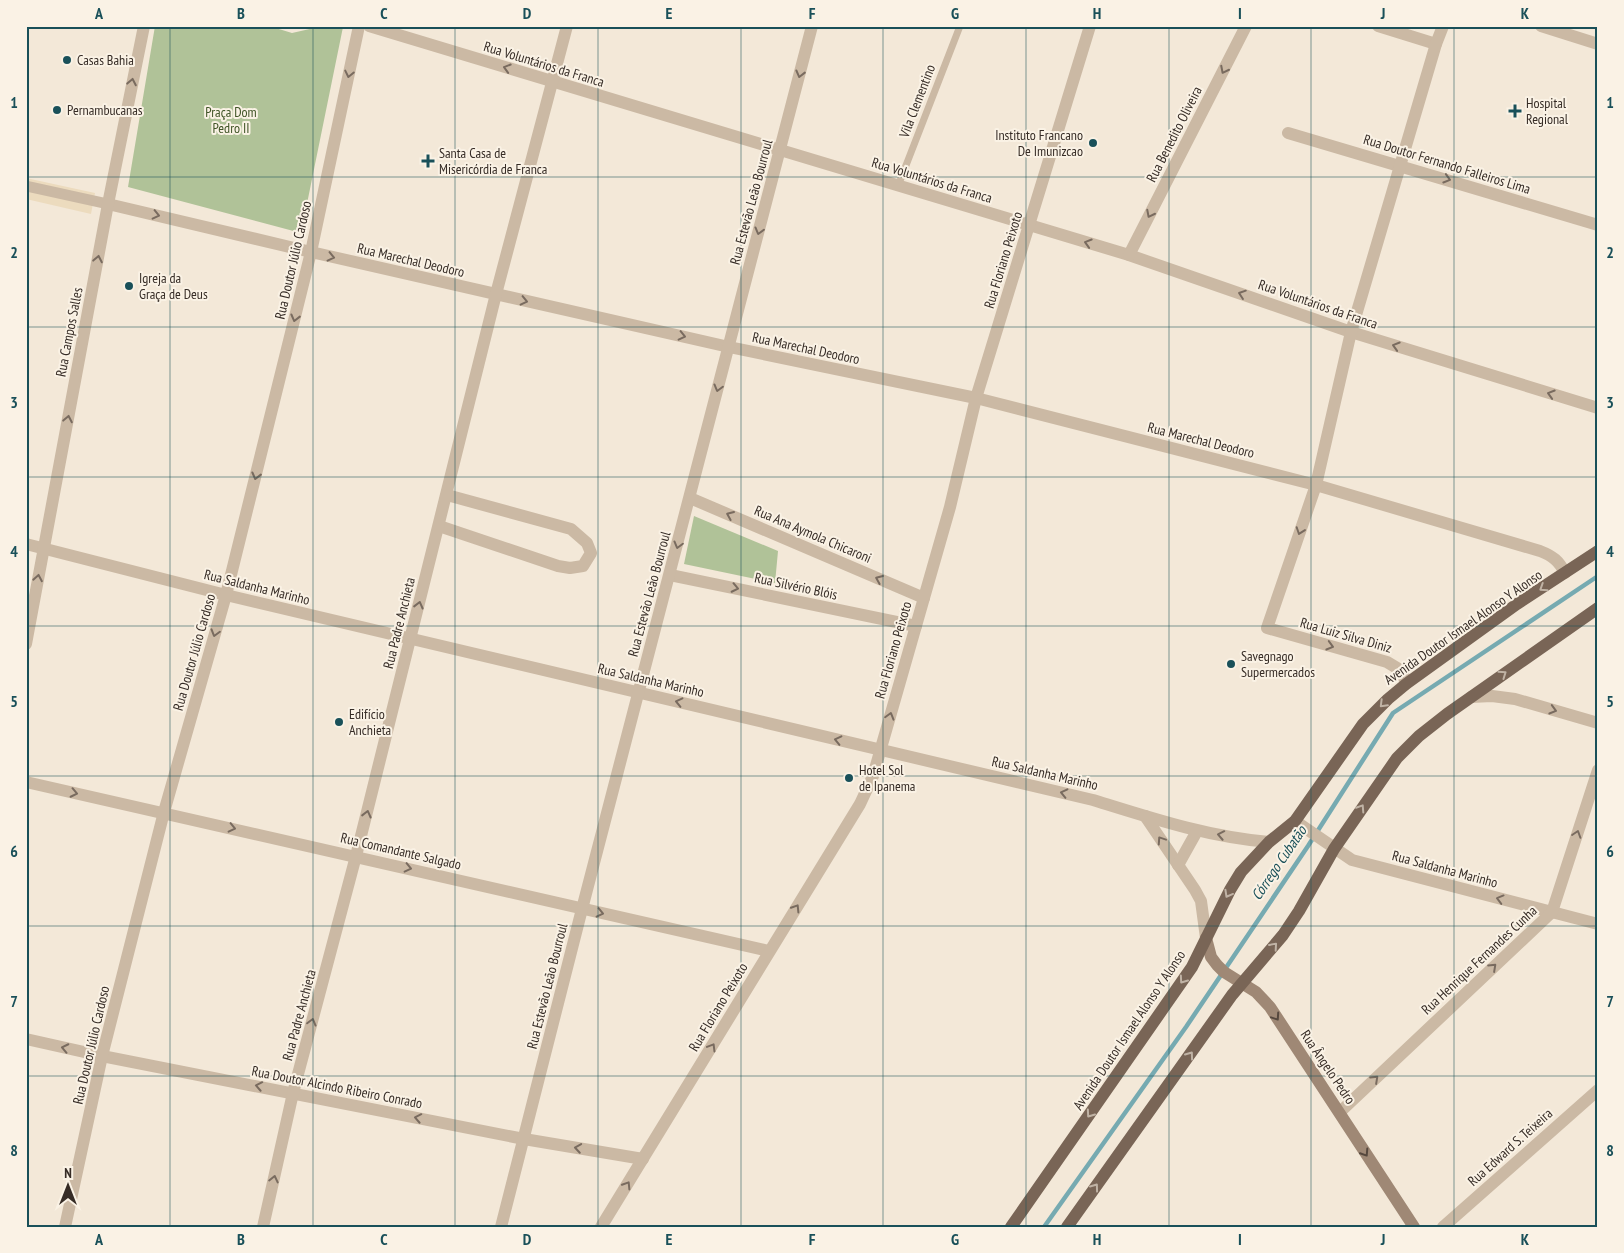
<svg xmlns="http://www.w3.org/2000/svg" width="1624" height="1253" viewBox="0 0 1624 1253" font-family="'PT Sans Narrow',sans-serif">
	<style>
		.green { fill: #b0c298 }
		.plaza { fill: #ecdbbe }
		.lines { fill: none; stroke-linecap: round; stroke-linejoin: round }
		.stream { stroke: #76aab1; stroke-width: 4.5 }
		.service { stroke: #cbb9a4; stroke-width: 7 }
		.pedestrian { stroke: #cbb9a4; stroke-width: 11 }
		.minor { stroke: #cbb9a4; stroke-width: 12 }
		.secondary { stroke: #9f8875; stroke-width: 12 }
		.primary { stroke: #796556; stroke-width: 12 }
		.oneway { stroke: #796b5f }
		.oneway2 { stroke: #c0b3a5 }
		.oneway3 { stroke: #56483e }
		.grid { fill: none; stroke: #195059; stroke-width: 1; stroke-opacity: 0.55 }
		.poi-dot { fill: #195059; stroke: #faf2e5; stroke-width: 2 }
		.labels { text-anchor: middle; stroke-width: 4; stroke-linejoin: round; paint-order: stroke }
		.poi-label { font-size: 14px; fill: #362c26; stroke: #faf2e5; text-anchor: start }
		.street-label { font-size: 14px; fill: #362c26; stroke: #faf2e5 }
		.park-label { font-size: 14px; fill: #415528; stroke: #faf2e5 }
		.water-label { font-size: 15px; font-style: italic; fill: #195059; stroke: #faf2e5 }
		.neatline { fill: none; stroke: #195059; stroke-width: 2 }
		.grid-label { font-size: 16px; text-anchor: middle; font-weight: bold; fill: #195059 }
	</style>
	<rect width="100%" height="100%" fill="#f3e8d8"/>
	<g class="green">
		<polygon points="155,26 269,26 292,33 323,26 343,27 301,233 128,187"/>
		<polygon points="694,516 778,551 775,583 684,564"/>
	</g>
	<polygon class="plaza" points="26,178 95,193 91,214 26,199"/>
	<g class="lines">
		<polyline class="stream" points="1044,1227 1186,1027 1308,846 1393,713 1598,576"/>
		<polyline class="service" points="898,186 960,26"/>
		<polyline class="pedestrian" points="26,186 108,204"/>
		<g class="minor">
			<polyline points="369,26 1129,255 1351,332 1598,408"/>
			<polyline points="1378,26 1436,44"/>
			<polyline points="1541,26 1598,44"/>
			<polyline points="1288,133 1598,225"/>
			<path d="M108,204L311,252L729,347L976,398L1316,485L1540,551C1553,556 1559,561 1565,573"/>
			<polyline points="1129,255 1246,26"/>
			<polyline points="690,498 924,598"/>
			<polyline points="439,526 558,566 570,568 583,566 591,553 587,543 571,529 447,495"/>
			<path d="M26,544L226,595L1093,800C1151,818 1208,837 1269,842"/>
			<polyline points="670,575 916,626"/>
			<polyline points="26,644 108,204 144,26"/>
			<polyline points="1406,684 1402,671 1387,662 1267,628 1316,485 1351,332 1436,44 1443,26"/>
			<polyline points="1471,697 1492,696 1515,699 1598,723"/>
			<polyline points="26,782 769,951"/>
			<polyline points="1145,816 1195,890 1201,901 1206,938"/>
			<polyline points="1295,821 1352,860 1598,924"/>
			<polyline points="1178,865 1197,831"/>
			<polyline points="26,1039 102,1056 524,1139 643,1159"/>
			<polyline points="1340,1112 1552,912 1598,770"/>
			<polyline points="65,1227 102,1056 164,812 226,595 311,252 359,26"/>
			<polyline points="263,1227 293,1093 356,856 496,294 567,26"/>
			<polyline points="501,1227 582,909 812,26"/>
			<polyline points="601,1227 860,804 873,776 950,507 976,398 1090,26"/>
			<polyline points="1443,1227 1598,1090"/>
		</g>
		<polyline class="secondary" points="1206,938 1211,957 1217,965 1224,972 1256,992 1270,1007 1414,1227"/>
		<g class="primary">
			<polyline points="1011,1227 1192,967 1230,890 1241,872 1269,842 1295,821 1363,724 1388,699 1406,684 1517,604 1598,551"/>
			<polyline points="1067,1227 1232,995 1283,935 1299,911 1334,849 1397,758 1419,736 1447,714 1598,608"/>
		</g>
	</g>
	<defs><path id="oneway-chevron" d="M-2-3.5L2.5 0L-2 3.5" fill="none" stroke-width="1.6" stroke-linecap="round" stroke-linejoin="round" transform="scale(1.25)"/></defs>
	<g class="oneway">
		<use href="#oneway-chevron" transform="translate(507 68) rotate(-163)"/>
		<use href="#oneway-chevron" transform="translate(1224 70) rotate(117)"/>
		<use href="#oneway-chevron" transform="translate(349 74) rotate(102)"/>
		<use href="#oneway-chevron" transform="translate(800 74) rotate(104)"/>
		<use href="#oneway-chevron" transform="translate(132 82) rotate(-79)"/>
		<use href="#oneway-chevron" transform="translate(1447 179) rotate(17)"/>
		<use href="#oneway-chevron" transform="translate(1150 214) rotate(117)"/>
		<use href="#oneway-chevron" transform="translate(156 215) rotate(13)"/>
		<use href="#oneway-chevron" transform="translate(759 231) rotate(105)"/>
		<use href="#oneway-chevron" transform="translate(1088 243) rotate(-163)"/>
		<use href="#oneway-chevron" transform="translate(331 257) rotate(13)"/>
		<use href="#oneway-chevron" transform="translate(98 259) rotate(-79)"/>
		<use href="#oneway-chevron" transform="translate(1242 294) rotate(-161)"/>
		<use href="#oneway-chevron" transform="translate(524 301) rotate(13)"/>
		<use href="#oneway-chevron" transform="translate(295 318) rotate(104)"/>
		<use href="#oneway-chevron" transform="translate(682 336) rotate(13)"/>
		<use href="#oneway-chevron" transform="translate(1396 346) rotate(-163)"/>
		<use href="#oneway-chevron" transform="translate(718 388) rotate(105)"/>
		<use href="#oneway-chevron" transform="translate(1551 394) rotate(-163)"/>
		<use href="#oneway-chevron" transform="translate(68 419) rotate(-79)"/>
		<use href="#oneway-chevron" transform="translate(256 476) rotate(104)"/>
		<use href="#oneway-chevron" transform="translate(730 515) rotate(-157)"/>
		<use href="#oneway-chevron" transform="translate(1300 531) rotate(109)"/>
		<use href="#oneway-chevron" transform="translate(678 545) rotate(105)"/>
		<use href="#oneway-chevron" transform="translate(38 578) rotate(-80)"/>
		<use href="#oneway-chevron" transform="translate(879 579) rotate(-157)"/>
		<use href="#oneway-chevron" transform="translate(735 588) rotate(12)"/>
		<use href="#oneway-chevron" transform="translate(419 605) rotate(-76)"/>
		<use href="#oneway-chevron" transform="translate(215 633) rotate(106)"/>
		<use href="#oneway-chevron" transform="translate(1330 646) rotate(16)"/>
		<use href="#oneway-chevron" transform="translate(679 702) rotate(-167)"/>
		<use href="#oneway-chevron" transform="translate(1553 710) rotate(16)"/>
		<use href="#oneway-chevron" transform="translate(890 716) rotate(-74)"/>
		<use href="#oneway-chevron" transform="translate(838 740) rotate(-167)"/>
		<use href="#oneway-chevron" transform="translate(74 793) rotate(12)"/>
		<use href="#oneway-chevron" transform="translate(1064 793) rotate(-167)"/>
		<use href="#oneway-chevron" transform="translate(367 814) rotate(-76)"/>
		<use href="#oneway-chevron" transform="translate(232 828) rotate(13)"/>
		<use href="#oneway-chevron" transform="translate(1577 834) rotate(-72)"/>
		<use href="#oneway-chevron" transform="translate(1221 835) rotate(-169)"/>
		<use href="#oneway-chevron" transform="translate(1161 840) rotate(-124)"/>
		<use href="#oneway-chevron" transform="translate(408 868) rotate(13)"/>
		<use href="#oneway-chevron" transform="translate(1500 899) rotate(-165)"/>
		<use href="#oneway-chevron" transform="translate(796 908) rotate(-58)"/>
		<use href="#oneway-chevron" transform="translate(600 913) rotate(13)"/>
		<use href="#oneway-chevron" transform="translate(1493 967) rotate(-43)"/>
		<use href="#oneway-chevron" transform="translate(312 1022) rotate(-75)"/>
		<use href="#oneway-chevron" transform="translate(712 1047) rotate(-59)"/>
		<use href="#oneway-chevron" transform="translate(65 1048) rotate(-168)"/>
		<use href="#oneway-chevron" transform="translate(1375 1079) rotate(-43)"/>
		<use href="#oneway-chevron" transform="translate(259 1086) rotate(-169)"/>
		<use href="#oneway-chevron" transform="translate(418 1118) rotate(-169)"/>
		<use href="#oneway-chevron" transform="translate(578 1148) rotate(-171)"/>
		<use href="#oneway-chevron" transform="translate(274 1179) rotate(-77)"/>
		<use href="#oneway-chevron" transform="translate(627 1185) rotate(-58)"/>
	</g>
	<g class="oneway2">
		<use href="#oneway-chevron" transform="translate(1543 588) rotate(147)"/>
		<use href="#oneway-chevron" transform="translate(1503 674) rotate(-35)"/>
		<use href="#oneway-chevron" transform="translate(1383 704) rotate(135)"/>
		<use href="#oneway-chevron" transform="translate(1361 808) rotate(-57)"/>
		<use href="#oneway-chevron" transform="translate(1228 894) rotate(119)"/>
		<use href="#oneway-chevron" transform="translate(1274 946) rotate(-49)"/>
		<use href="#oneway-chevron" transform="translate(1183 980) rotate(125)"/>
		<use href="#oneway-chevron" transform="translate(1190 1055) rotate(-54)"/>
		<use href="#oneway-chevron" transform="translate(1090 1114) rotate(125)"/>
		<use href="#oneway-chevron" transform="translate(1095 1187) rotate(-54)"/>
	</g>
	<g class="oneway3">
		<use href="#oneway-chevron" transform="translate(1276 1017) rotate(56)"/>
		<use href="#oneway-chevron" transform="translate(1365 1153) rotate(57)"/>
	</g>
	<path class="grid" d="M170,26V1227M313,26V1227M455,26V1227M598,26V1227M741,26V1227M883,26V1227M1026,26V1227M1169,26V1227M1311,26V1227M1454,26V1227M26,177H1598M26,327H1598M26,477H1598M26,626H1598M26,776H1598M26,926H1598M26,1076H1598"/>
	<g class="poi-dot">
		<circle cx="67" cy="60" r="5"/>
		<circle cx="57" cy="110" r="5"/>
		<path d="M1512.5 103.5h5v5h5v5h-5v5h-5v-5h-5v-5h5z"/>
		<circle cx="1093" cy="143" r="5"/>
		<path d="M425.5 153.5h5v5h5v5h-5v5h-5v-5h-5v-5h5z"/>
		<circle cx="129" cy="286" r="5"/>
		<circle cx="1231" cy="664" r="5"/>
		<circle cx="339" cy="722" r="5"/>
		<circle cx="849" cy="778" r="5"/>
	</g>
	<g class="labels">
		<g class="poi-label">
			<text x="77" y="65">Casas Bahia</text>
			<text x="1526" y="108">Hospital<tspan x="1526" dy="16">Regional</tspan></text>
			<text x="67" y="115">Pernambucanas</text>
			<text x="1083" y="140" text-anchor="end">Instituto Francano<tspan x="1083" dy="16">De Imunizcao</tspan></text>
			<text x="439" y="158">Santa Casa de<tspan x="439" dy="16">Misericórdia de Franca</tspan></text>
			<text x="139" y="283">Igreja da<tspan x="139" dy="16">Graça de Deus</tspan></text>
			<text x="1241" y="661">Savegnago<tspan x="1241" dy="16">Supermercados</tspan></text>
			<text x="349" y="719">Edifício<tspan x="349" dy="16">Anchieta</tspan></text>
			<text x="859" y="775">Hotel Sol<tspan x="859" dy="16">de Ipanema</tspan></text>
		</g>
		<g class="street-label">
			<text transform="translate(544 64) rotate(17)" y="5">Rua Voluntários da Franca</text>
			<text transform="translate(917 101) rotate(-69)" y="5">Vila Clementino</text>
			<text transform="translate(1174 134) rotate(-63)" y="5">Rua Benedito Oliveira</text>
			<text transform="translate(1447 164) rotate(17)" y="5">Rua Doutor Fernando Falleiros Lima</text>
			<text transform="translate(932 180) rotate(17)" y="5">Rua Voluntários da Franca</text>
			<text transform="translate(751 202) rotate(-75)" y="5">Rua Estevão Leão Bourroul</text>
			<text transform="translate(293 260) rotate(-77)" y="5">Rua Doutor Júlio Cardoso</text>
			<text transform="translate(411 260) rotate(13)" y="5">Rua Marechal Deodoro</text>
			<text transform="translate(1003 260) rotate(-73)" y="5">Rua Floriano Peixoto</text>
			<text transform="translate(1318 304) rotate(19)" y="5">Rua Voluntários da Franca</text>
			<text transform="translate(69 332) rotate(-79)" y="5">Rua Campos Salles</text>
			<text transform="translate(806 348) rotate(12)" y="5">Rua Marechal Deodoro</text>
			<text transform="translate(1201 440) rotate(14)" y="5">Rua Marechal Deodoro</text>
			<text transform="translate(813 534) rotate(23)" y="5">Rua Ana Aymola Chicaroni</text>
			<text transform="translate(796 586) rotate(12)" y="5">Rua Silvério Blóis</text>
			<text transform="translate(257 587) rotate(14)" y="5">Rua Saldanha Marinho</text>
			<text transform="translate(649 594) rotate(-75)" y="5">Rua Estevão Leão Bourroul</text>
			<text transform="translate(399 623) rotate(-76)" y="5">Rua Padre Anchieta</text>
			<text transform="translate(1463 627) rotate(-35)" y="5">Avenida Doutor Ismael Alonso Y Alonso</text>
			<text transform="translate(1346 635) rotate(16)" y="5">Rua Luiz Silva Diniz</text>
			<text transform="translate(893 650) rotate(-74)" y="5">Rua Floriano Peixoto</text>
			<text transform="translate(194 652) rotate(-74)" y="5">Rua Doutor Júlio Cardoso</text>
			<text transform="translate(651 680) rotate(13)" y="5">Rua Saldanha Marinho</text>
			<text transform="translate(1045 773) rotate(13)" y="5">Rua Saldanha Marinho</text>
			<text transform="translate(401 851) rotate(13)" y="5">Rua Comandante Salgado</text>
			<text transform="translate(1445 869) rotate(15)" y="5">Rua Saldanha Marinho</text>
			<text transform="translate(1479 960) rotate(-43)" y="5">Rua Henrique Fernandes Cunha</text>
			<text transform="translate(547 986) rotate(-76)" y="5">Rua Estevão Leão Bourroul</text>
			<text transform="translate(718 1007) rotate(-59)" y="5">Rua Floriano Peixoto</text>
			<text transform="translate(299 1015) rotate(-75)" y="5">Rua Padre Anchieta</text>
			<text transform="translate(1129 1030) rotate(-56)" y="5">Avenida Doutor Ismael Alonso Y Alonso</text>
			<text transform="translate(91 1045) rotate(-77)" y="5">Rua Doutor Júlio Cardoso</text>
			<text transform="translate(1328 1067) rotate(56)" y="5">Rua Ângelo Pedro</text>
			<text transform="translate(337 1087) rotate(11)" y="5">Rua Doutor Alcindo Ribeiro Conrado</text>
			<text transform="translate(1510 1147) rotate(-42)" y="5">Rua Edward S. Teixeira</text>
		</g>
		<g class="park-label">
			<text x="231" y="117">Praça Dom<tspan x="231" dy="16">Pedro II</tspan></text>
		</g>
		<g class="water-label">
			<text transform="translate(1279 863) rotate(-56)" y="5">Córrego Cubatão</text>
		</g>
	</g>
	<rect width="1624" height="1253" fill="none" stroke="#faf2e5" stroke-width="55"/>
	<g transform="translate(68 1186)" stroke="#faf2e5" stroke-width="4" paint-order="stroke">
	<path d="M0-4L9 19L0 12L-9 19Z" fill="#362c26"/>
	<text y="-8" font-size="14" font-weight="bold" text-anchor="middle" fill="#362c26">N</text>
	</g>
	<rect x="28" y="28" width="1568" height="1198" class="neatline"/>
	<g class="grid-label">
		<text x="99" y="19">A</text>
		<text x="241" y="19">B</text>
		<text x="384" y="19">C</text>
		<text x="527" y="19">D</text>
		<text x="669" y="19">E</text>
		<text x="812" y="19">F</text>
		<text x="955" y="19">G</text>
		<text x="1097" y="19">H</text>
		<text x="1240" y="19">I</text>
		<text x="1383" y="19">J</text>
		<text x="1525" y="19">K</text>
		<text x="14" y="108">1</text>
		<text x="1610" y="108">1</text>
		<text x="14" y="258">2</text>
		<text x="1610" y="258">2</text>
		<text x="14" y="408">3</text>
		<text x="1610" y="408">3</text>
		<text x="14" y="557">4</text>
		<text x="1610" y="557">4</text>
		<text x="14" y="707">5</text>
		<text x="1610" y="707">5</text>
		<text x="14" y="857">6</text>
		<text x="1610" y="857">6</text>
		<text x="14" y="1007">7</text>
		<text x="1610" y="1007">7</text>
		<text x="14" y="1156">8</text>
		<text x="1610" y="1156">8</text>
		<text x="99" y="1245">A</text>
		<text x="241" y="1245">B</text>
		<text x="384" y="1245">C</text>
		<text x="527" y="1245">D</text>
		<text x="669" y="1245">E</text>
		<text x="812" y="1245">F</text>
		<text x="955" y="1245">G</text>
		<text x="1097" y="1245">H</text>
		<text x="1240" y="1245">I</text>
		<text x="1383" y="1245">J</text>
		<text x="1525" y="1245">K</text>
	</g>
</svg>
